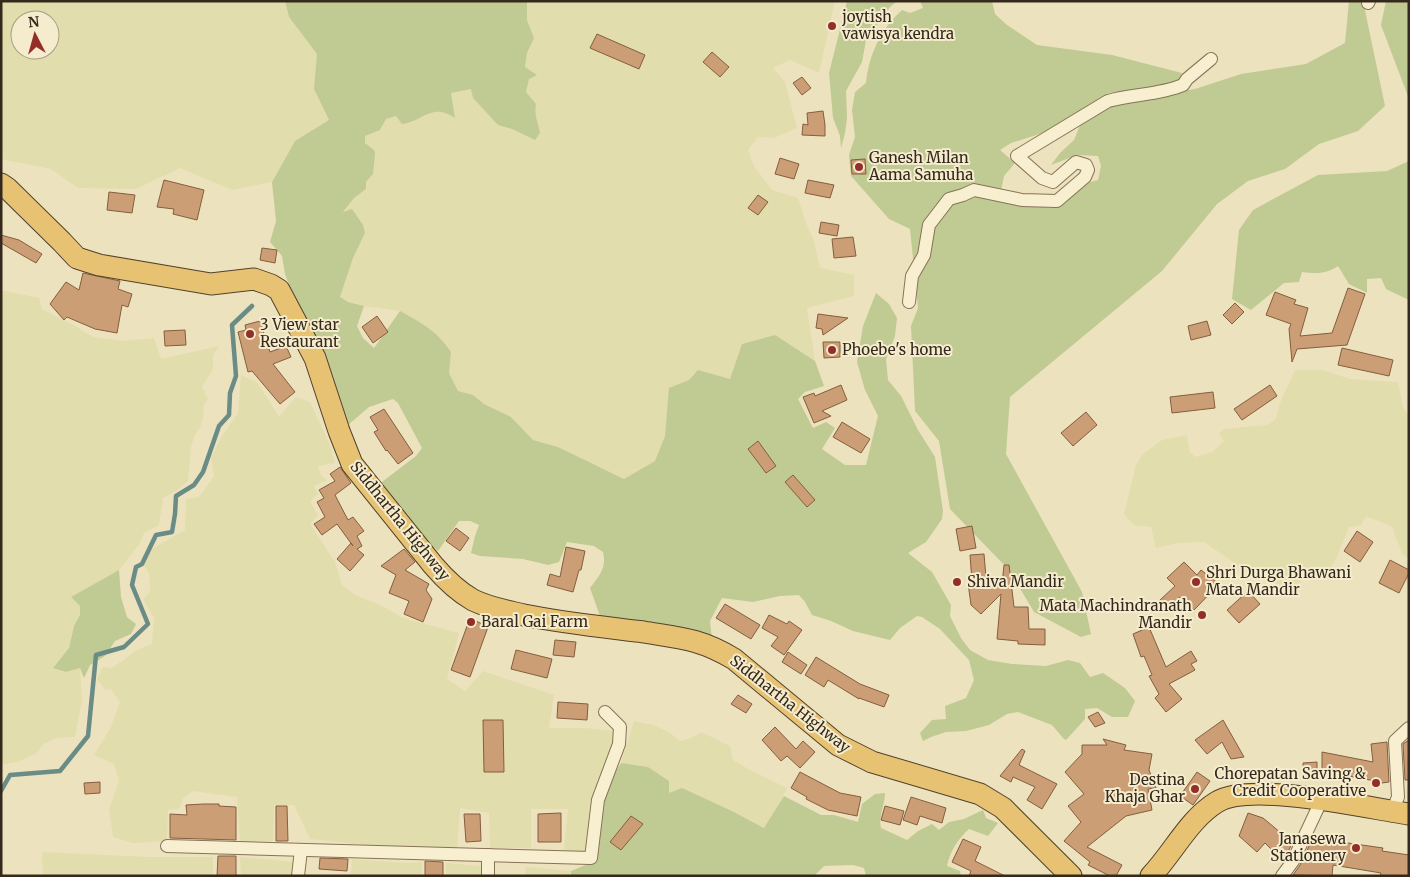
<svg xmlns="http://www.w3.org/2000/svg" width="1410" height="877" viewBox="0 0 1410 877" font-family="Merriweather,serif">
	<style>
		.farmland { fill: #e2ddac; fill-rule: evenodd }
		.green { fill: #c0ca93 }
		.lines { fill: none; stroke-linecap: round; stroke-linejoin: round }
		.stream { stroke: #698c86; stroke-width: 4.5 }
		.building { fill: #cb9e75; stroke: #845e3e }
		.minor-casing { stroke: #857357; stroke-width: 14 }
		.trunk-casing { stroke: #52412c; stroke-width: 23 }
		.minor { stroke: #f8efd1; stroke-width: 12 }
		.trunk { stroke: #e7c272; stroke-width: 21 }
		.poi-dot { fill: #932f28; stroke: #f5ecce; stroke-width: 2 }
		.labels { text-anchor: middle; stroke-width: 4; stroke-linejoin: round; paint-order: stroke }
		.poi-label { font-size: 15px; fill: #34291c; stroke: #f5ecce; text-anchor: start }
		.street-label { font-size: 15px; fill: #34291c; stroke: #f5ecce }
	</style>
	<rect width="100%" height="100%" fill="#ede2be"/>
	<g class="farmland">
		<path d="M1,1H285L289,17L318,54L314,89L329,120L295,141L272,182L232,190L180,168L136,189L78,188L51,169L1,159ZM20,20H50V50H20Z"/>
		<polygon points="527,1 835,1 819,73 790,60 773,68 785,82 797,128 774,138 758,137 748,150 754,166 772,190 798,198 806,223 814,241 820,268 854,275 854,296 807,308 815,361 775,335 742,344 730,379 698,370 689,380 670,388 665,436 655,461 624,479 558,447 533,440 511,417 484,404 473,395 458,391 449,373 451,352 400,311 364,306 348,302 340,298 353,258 365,233 343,213 354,198 366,189 366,182 373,174 374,150 365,143 365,136 380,130 386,119 396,116 410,123 429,112 442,111 455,118 450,93 472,89 473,98 498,125 512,129 535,140 537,120 534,114 536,104 526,92 529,79 525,67 527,53 534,38 527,20"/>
		<polygon points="1,290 39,298 42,309 75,326 93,337 124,341 154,338 161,359 219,346 213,355 213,369 202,387 208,399 203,406 204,412 201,426 194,437 191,447 188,481 176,491 163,498 159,525 144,533 140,543 119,570 71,597 80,606 80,615 74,626 69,648 53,667 66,672 80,668 82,699 75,737 57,738 43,744 37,753 17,762 1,765"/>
		<polygon points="1295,370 1323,370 1350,379 1398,382 1403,407 1409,417 1409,558 1403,555 1394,534 1393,527 1366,516 1361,525 1349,527 1336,559 1325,577 1302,575 1300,583 1284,586 1256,578 1204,542 1179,543 1156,548 1151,527 1134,525 1124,514 1136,465 1143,454 1162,440 1187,435 1190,453 1196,457 1212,452 1224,441 1219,433 1224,429 1267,425 1276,419 1280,403"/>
		<polygon points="241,375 257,382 279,417 296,397 310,402 330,445 335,463 318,466 321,475 327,480 314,486 318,494 310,501 318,515 310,524 335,562 342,585 355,595 380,605 403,618 459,633 447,679 465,691 483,671 554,695 549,728 585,728 617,731 594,799 585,851 564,851 568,809 531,809 531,848 490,848 489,813 460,808 457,848 375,846 310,839 294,805 274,805 273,841 240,842 237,797 193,791 183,798 179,809 168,810 167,841 133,843 113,837 109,809 119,781 114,764 94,755 111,727 120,702 111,689 105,690 97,679 103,667 112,668 137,650 152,644 154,618 143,599 150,592 149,574 141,559 145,553 185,530 186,499 199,497 214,476 211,458 222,436 238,413"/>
		<polygon points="634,721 653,725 669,732 680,741 691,738 701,732 730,746 733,760 750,770 787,788 773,816 765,828 732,811 682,789 669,794 668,781 648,767 621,763"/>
		<polygon points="42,852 149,857 213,857 213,876 43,876"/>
		<polygon points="240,857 296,862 293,876 241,876"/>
		<polygon points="352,859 408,863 422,862 422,876 351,876"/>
		<polygon points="446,863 481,866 481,876 446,876"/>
		<polygon points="526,867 571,871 571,876 525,876"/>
	</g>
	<g class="green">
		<path d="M285,1H527V20L534,38L527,53L525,67L537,75L529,79L526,92L536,104C534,115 538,122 540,133L535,140L512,129L498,125L473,98L471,89L451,93L455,118C431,102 424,121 402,124L396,116L386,119L380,130L365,136V143L374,150L375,154L373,174L366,182V189L354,198L343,212L352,209L363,225L365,233L353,258L340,297L348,302L364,306L357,326L363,338L374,348L400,311C423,324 436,330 451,352L449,373L458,391L473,395L484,404L511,417L533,440L558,447L624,479L655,461L665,436L669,388L689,380L698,370L730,379L742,344L775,335L815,361L824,386L805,392L798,399L813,428L826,422L835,428L822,449L845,465H866L878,416L865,390L857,362L863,326L876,293L889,304L897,318L895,336L886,359L888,380L901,396L918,430L935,457L943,511L942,519L926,542L908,553L932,572L951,605L950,616L961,638L970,650L988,660L1012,664L1046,666L1068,660L1080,663L1090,677L1103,673L1125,688L1135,701L1128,717H1112L1097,708L1085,709V719L1066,740L1064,739L1052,725L1018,712L1007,714L989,725L966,731L946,732L931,737L923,741L920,733L932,720L946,719L945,706L966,698L974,680L969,660L940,629L922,617L917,616L900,628L890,640L853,631L831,621L812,615L805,602L799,595L780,596L753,602L722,598L710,621L712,640L693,629L677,627H661L601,619L590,588C599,576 607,568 603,552L594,546L567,542L559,562L548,565L523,559L480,556L471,553L475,536L479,525L470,521H459L438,551L407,523L401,507L378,485L416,456L422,448L398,403L393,399L369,407L348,425L298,310L285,274L282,256L270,242L276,221L272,182L295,141L329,120L314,89L317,54L289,17Z"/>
		<polygon points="847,1 897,1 890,7 866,40 862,62 846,91 847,118 845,133 841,148 840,136 833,118 829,73"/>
		<path d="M920,1H992L995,14L1007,25L1037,45L1112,55L1182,73L1176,85L1149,91L1108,93L1046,132L1011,143L1000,150L1015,163L1004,176L999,201L1029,203L1050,208L1067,200L1083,184L1098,180L1101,166L1098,156L1077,155L1051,165L1060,153L1074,140L1083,118L1108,103L1195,89L1241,74L1306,64L1345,43L1349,1H1363L1385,106L1358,131L1319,144L1285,169L1248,181L1217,204L1162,271L1010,397L1006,454L1082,592L1091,634L1081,637L1034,612L1009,570L950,509L939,441L915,411L911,326L918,308L910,229L889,219L851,176L849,155L855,137L852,110L855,92L866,83C869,54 881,29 902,10L910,13L923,8Z"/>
		<polygon points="1386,1 1409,1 1409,99 1381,25"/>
		<path d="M1409,161V300L1386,289L1381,278L1367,279V293L1349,284L1338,266C1327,274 1315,274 1302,272L1299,282L1284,283L1251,310L1232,299L1239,230L1253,210L1318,175L1387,171Z"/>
		<polygon points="119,570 121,597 127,617 136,624 131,634 115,641 105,656 90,665 84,678 80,668 66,672 53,668 69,648 74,626 80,615 80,606 71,597"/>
		<path d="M621,763L648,767L669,781V793L682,788L732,811L764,828L784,796L821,815H834L858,822L862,804L875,794L885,793C885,805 878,817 881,828L907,840L918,831L932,824L939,830L949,822L964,819L983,810L986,818L998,823L988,836L969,829C958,839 950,851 947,866L960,871L961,876H866L864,868L853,865L824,866L814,876H571V871L593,862L602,801L608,783Z"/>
	</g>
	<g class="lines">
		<polyline class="stream" points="1,791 10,775 60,771 88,736 96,655 124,647 148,624 132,585 136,567 142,564 156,535 172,532 175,514 176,496 194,485 203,472 219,426 229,415 230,393 236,376 232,325 252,306"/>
	</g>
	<g class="building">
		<polygon points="597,34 645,55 639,69 590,48"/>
		<polygon points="712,52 729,67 720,77 703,62"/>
		<polygon points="802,77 811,88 802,95 793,83"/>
		<polygon points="823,111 825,125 825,136 802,135 803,124 808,125 807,113"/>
		<polygon points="780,158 799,164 794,179 775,174"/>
		<polygon points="865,159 866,174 852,174 851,160"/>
		<polygon points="164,180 204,190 197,220 173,214 174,209 157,207"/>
		<polygon points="808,180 834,185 830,198 805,193"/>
		<polygon points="109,192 135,195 132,213 107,210"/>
		<polygon points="758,195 768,202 758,215 748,208"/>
		<polygon points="821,222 839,225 837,236 819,233"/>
		<polygon points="1,235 19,240 42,254 36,263 1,243"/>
		<polygon points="853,237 856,256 834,258 832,239"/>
		<polygon points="262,248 277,250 275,263 260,260"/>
		<polygon points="83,273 120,281 118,289 132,294 128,307 122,305 117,333 95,329 67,317 64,320 50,304 66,282 79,290"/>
		<polygon points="1348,288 1365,294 1347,345 1297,349 1292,362 1289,329 1291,324 1266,315 1275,292 1296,300 1294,304 1308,308 1300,336 1332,333"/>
		<polygon points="1235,303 1244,312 1232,324 1223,315"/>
		<polygon points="818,314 848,318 823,335 822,329 816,328"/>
		<polygon points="377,316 388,332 373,343 362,327"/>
		<polygon points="260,321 270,352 286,346 291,357 273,364 295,392 280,404 252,371 248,372 238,332 246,330 245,325"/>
		<polygon points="1207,321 1211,335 1191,340 1188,326"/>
		<polygon points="185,330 186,345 165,346 164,331"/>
		<polygon points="823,342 840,342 840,357 824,358"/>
		<polygon points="1342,348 1393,360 1389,376 1338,365"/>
		<polygon points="841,385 847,400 822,411 831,416 814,423 803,397 814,393 815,396"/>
		<polygon points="1270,385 1277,396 1242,420 1234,409"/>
		<polygon points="1213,392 1215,408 1172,413 1170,397"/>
		<polygon points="384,409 413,453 398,464 387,450 386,451 374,432 378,430 370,417"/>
		<polygon points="1086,412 1097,425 1073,446 1061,433"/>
		<polygon points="842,422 870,439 861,453 833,437"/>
		<polygon points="758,441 776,466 766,473 748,449"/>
		<polygon points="340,467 351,483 335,495 348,520 353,517 364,531 357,536 362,546 357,549 364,555 350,571 337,559 351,543 353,546 337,524 322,535 314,524 325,517 317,502 324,498 319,490 335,481 330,474"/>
		<polygon points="793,475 815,500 807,507 785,482"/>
		<polygon points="972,526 976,548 960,551 956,529"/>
		<polygon points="456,528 469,538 460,551 446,541"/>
		<polygon points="1357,531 1373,542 1360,562 1344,551"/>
		<polygon points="566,547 585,551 581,570 579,570 573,592 547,585 550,574 560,577"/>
		<polygon points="404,549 415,562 405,570 429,584 426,590 432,599 423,622 404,614 409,601 389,593 396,575 381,566"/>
		<polygon points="984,554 986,577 995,585 1002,585 1004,565 1009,565 1014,607 1028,607 1029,629 1045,629 1045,645 1018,644 1018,641 997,639 1001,594 981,614 971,605 968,583 972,582 970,555"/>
		<polygon points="1390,560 1409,570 1409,573 1399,593 1379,583"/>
		<polygon points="1184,562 1197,575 1201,570 1219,584 1194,610 1180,597 1166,609 1159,601 1175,586 1167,578"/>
		<polygon points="1248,591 1260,604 1239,623 1227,610"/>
		<polygon points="725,604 760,625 751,639 716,618"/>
		<polygon points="769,615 787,624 789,621 802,630 784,655 771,646 778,637 762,628"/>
		<polygon points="470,618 488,627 470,677 451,670"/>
		<polygon points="1149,627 1166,667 1191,651 1197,661 1191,664 1195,670 1169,684 1182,699 1166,712 1155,698 1159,694 1149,676 1152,675 1144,656 1141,657 1133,634"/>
		<polygon points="555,640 576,642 574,657 553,655"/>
		<polygon points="516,650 552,659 547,678 511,669"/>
		<polygon points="788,652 807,665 801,674 782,662"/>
		<polygon points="816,657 860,684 889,695 884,707 859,698 859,699 828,680 824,687 805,675"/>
		<polygon points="738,695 752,704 746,713 731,704"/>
		<polygon points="558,702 588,704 587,720 557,718"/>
		<polygon points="1098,712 1105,723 1095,727 1088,717"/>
		<polygon points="483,720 503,720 504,772 484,772"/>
		<polygon points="1223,720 1244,757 1231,759 1222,742 1207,754 1195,740"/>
		<polygon points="775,727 796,749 803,741 815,752 800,768 787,756 781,761 762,740"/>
		<polygon points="1103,739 1126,745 1124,750 1152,754 1149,770 1156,788 1148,789 1152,810 1126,816 1087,847 1122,865 1116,876 1110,876 1088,865 1090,862 1064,841 1081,822 1068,806 1084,794 1065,772 1082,754 1082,745 1107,745"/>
		<polygon points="1409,740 1409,780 1405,780 1403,744"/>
		<polygon points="1387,742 1389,782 1375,784 1375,781 1322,771 1322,752 1373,762 1371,744"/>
		<polygon points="1022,749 1025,751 1019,765 1057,784 1042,809 1027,800 1035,787 1013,777 1011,782 1000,776"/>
		<polygon points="1317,762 1317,777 1304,777 1303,763"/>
		<polygon points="800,772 840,793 861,797 857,816 828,810 806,799 807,797 791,788"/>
		<polygon points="1197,772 1210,781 1193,805 1180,796"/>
		<polygon points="100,782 100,793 85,794 84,783"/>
		<polygon points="911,797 946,808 942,823 920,816 917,825 903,820"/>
		<polygon points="203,804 219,804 219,806 236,807 236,840 170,838 170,814 187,815 186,805"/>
		<polygon points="276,806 287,806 288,841 276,841"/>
		<polygon points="885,806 904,811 900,825 881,820"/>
		<polygon points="561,813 561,842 538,842 538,814"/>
		<polygon points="1248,813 1263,818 1281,833 1292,844 1283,861 1265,843 1257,852 1239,836"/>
		<polygon points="464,814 480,814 481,841 466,842"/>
		<polygon points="631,816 643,824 621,850 610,842"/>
		<polygon points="963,839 981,847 975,861 1005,876 969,876 971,871 952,862"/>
		<polygon points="1327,840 1383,848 1382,851 1409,855 1409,876 1380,876 1381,873 1333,865 1332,876 1293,875 1300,865 1311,842"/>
		<polygon points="218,856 236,856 236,876 217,876"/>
		<polygon points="320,858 348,859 347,871 319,869"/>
		<polygon points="425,861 443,862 443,876 425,876"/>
	</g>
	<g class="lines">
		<g class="minor-casing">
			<g id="minor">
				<polyline points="1368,3 1369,1"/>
				<path d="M909,302L912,276L924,255L929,225L949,199L963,195L974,190L1022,200L1057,201L1085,177L1088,170L1086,165L1076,162L1053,182L1042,178L1017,156L1108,101C1133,94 1159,95 1183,85L1187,79L1211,59"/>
				<polyline points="1392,812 1398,797 1395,741 1409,728"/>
				<polyline points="167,846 591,858 598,800 619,744 620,727 605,712"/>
				<polyline points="298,876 301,850"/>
				<polyline points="488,876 488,855"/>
				<polyline points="1282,876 1293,861 1322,799"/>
			</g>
		</g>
		<g class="trunk-casing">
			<g id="trunk">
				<path d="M1,184L7,188L62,242L77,258L99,265L211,284L254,279L271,285L279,290L315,358L339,431L352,464L433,565C445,579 457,591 473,600C489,608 507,611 524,615C564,623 604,627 644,632C681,638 701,639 734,659L838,745L872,762L980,794L1003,808L1071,876"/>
				<path d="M1151,876C1173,853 1189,819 1217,802C1251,781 1367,808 1409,814"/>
			</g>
		</g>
		<use href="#minor" class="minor"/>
		<use href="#trunk" class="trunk"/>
	</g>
	<g class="poi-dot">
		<circle cx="832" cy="26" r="5"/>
		<circle cx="859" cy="167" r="5"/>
		<circle cx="250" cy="334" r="5"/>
		<circle cx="832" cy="350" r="5"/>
		<circle cx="957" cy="582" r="5"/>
		<circle cx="1196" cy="582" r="5"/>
		<circle cx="1202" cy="615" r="5"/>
		<circle cx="471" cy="622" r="5"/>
		<circle cx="1376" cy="783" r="5"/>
		<circle cx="1195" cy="789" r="5"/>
		<circle cx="1356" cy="848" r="5"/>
	</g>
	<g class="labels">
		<g class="poi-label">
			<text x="842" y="22">joytish<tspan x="842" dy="17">vawisya kendra</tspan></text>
			<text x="869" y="163">Ganesh Milan<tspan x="869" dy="17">Aama Samuha</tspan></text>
			<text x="260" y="330">3 View star<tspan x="260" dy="17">Restaurant</tspan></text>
			<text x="842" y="355">Phoebe's home</text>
			<text x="1206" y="578">Shri Durga Bhawani<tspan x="1206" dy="17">Mata Mandir</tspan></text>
			<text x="967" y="587">Shiva Mandir</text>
			<text x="1192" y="611" text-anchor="end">Mata Machindranath<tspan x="1192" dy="17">Mandir</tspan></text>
			<text x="481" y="627">Baral Gai Farm</text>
			<text x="1366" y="779" text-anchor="end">Chorepatan Saving &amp;<tspan x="1366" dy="17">Credit Cooperative</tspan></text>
			<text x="1185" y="785" text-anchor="end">Destina<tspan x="1185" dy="17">Khaja Ghar</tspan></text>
			<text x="1346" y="844" text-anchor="end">Janasewa<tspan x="1346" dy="17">Stationery</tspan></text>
		</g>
		<g class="street-label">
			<text transform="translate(400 521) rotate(51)" y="5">Siddhartha Highway</text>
			<text transform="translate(790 704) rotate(38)" y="5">Siddhartha Highway</text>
		</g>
	</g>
	<rect width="1410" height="877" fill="none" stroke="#34291c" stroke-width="5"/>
	<g transform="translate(35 35) rotate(354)"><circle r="24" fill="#f5ecce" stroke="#a89e87"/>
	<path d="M0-4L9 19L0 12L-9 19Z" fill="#932f28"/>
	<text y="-8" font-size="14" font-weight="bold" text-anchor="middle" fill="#34291c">N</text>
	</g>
</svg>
